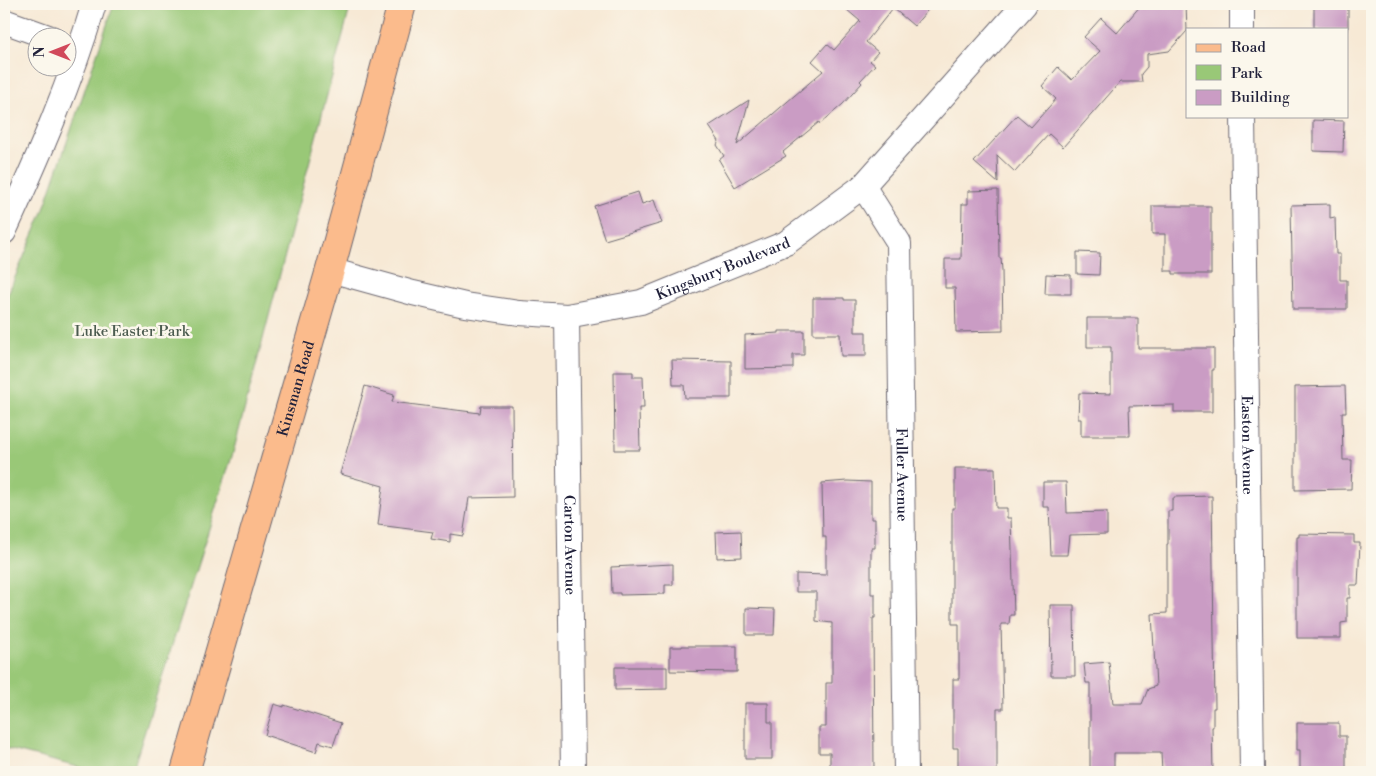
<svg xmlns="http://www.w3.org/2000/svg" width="1376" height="776" viewBox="0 0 1376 776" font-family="'Libre Bodoni',serif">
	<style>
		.green { fill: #99c877; stroke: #5e7559 }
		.building { fill: #ca9cc4 }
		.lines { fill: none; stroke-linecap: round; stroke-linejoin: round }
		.minor-casing { stroke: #6d6871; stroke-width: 26 }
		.primary-casing { stroke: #6d6871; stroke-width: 30 }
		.minor { stroke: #fff; stroke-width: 24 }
		.primary { stroke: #fbbb8c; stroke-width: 28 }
		.labels { text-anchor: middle; stroke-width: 5; stroke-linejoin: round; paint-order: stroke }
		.street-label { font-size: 15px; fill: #22223b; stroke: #fbf7ec }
		.park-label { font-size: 15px; fill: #4c5c50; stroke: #fbf7ec }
	</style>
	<rect width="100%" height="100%" fill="#fbf7ec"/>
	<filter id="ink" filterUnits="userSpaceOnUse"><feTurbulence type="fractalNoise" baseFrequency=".02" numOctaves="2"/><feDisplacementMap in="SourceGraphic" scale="10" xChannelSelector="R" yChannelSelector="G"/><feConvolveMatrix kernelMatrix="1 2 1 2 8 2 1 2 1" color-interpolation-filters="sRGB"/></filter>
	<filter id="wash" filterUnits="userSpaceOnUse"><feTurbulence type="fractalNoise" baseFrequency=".0096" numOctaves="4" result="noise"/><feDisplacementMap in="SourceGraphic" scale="20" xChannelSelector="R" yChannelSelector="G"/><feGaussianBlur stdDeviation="1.12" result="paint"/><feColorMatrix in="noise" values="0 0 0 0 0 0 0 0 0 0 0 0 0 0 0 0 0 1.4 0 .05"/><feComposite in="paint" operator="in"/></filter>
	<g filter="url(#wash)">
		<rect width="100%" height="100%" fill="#f7e9d5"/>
		<polygon class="green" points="114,4 351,4 233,453 132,772 97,772 4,748 4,303 43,212"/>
		<g id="blocks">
			<g class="building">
				<polygon points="840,4 933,4 914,26 893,8 866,42 878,52 870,61 875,65 860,81 862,83 843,104 820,124 819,122 783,152 786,156 735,187 719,160 724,156 717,145 719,141 709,126 749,100 737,145 823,71 812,61 827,44 834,50 860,21"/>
				<polygon points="1142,4 1186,4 1187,31 1169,51 1147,54 1147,67 1141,74 1142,82 1120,82 1063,147 1049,134 1015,172 997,155 998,183 974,162 1017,115 1031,127 1056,99 1042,86 1058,67 1072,80 1100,51 1084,37 1101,18 1117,33"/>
				<rect x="1314" y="4" width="34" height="25"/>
				<polygon points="1313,120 1344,121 1343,152 1313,151"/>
				<polygon points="998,190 999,258 1001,258 1002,270 1003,331 956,332 955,288 945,288 945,259 961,259 962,204 968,204 968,191"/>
				<polygon points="638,192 642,204 654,200 662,223 605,240 594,206"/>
				<polygon points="1330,204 1330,218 1335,217 1336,254 1340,254 1340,280 1347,280 1347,309 1293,309 1291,205"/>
				<polygon points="1152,206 1211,206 1211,274 1173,274 1173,271 1165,271 1165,234 1152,234"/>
				<polygon points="1077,252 1100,253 1099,275 1077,274"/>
				<polygon points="1046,274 1071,275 1071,294 1045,294"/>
				<polygon points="813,298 844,298 844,300 855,300 855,332 866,332 866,356 841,356 840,334 813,334"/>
				<polygon points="1087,318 1138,318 1138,348 1214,348 1214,370 1212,370 1212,412 1174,412 1174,405 1129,406 1130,436 1081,436 1081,419 1078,419 1079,393 1111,394 1111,347 1087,347"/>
				<polygon points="779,331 804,331 804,355 793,355 793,368 745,369 745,335 779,333"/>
				<polygon points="672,360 731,361 731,398 685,398 684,385 673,385"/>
				<polygon points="614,372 633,372 633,377 643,377 644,408 639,408 640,450 615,450"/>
				<polygon points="365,386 394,395 392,402 480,413 481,406 512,406 513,497 469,498 463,536 450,534 450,542 431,539 433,532 378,525 383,486 340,474"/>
				<polygon points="1345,386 1346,412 1342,412 1343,460 1352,460 1351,489 1295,490 1295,387"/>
				<polygon points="955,468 995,468 996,508 1007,508 1007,518 1011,518 1014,615 1010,615 1009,624 1001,624 1003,709 997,709 997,772 958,772 958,748 953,748 953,679 959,679 959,624 952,624 952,508 955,508"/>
				<polygon points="847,481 871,482 871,519 875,519 875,548 871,548 871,594 875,594 875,618 873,618 874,772 830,772 830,753 819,753 819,727 826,727 826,683 832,683 832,623 816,621 816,592 796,592 796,574 826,575 826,537 823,537 822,483"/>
				<polygon points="1043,482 1066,482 1067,513 1107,512 1107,534 1069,535 1067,555 1051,555 1049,507 1043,507"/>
				<polygon points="1212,496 1215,708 1213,708 1213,727 1212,727 1213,772 1162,772 1161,753 1114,753 1114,772 1090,772 1090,683 1086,683 1084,664 1109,662 1113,704 1142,704 1148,689 1156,686 1152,614 1167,613 1167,544 1168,544 1168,511 1172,511 1172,499 1174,499 1174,497"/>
				<polygon points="741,531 742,557 717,558 716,532"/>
				<polygon points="1299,534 1354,535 1354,543 1360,543 1358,585 1350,585 1350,598 1347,598 1347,622 1341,623 1341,638 1297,638 1297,537 1299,537"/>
				<polygon points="673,564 673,585 665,585 665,594 620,595 620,593 612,593 611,567"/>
				<polygon points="1050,605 1074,605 1075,676 1051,676"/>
				<polygon points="746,608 775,609 774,635 746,635"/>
				<polygon points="682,646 737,646 737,672 670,671 670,647 682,647"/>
				<polygon points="615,667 667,667 667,689 615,690"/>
				<polygon points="745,703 768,703 768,722 772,722 772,759 745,759"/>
				<polygon points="274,704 284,707 284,705 341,723 333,746 319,742 316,752 265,735"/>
				<polygon points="1297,723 1339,723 1339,736 1346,736 1346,772 1300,772 1300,750 1297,750"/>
			</g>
		</g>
	</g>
	<g filter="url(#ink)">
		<use href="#blocks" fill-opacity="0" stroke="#6d6871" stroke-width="1"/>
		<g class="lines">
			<g class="minor-casing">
				<g id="minor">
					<polyline points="1242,4 1242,29"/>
					<polyline points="4,21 51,38"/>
					<path id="s1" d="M1243,116L1252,772"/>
					<path id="s2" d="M863,186L899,243L906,772"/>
					<path d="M4,232C38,158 71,82 94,4"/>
					<path id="s3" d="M330,270L413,293L465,305L519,313L567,316L641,302L786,243L863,186L1025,4"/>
					<path id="s4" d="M567,316L573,772"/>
				</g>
			</g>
			<g class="primary-casing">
				<g id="primary">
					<path id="s5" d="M185,772L330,270L402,4"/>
				</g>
			</g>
			<use href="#minor" class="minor"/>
			<use href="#primary" class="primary"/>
		</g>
	</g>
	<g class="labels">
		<g class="street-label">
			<text dy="5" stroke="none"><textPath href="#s3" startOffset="406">Kingsbury Boulevard</textPath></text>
			<text dy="5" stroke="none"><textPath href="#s5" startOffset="399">Kinsman Road</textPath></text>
			<text dy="5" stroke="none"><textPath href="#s1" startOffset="329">Easton Avenue</textPath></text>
			<text dy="5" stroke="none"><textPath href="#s2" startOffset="299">Fuller Avenue</textPath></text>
			<text dy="5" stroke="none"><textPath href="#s4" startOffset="229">Carton Avenue</textPath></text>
		</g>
		<g class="park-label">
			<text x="132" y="336">Luke Easter Park</text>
		</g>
	</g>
	<rect width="1376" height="776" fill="none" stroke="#fbf7ec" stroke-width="20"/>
	<rect x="1186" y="28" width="162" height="90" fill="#fbf7ec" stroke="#a4a2a5"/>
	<rect x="1196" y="44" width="25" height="8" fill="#fbbb8c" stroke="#a4a2a5"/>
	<text x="1231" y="52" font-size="15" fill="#22223b">Road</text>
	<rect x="1196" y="65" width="25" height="15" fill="#99c877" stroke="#a4a2a5"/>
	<text x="1231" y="78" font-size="15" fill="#22223b">Park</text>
	<rect x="1196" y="90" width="25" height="15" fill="#ca9cc4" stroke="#a4a2a5"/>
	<text x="1231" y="102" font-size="15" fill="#22223b">Building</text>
	<g transform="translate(52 52) rotate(270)"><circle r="24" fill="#fbf7ec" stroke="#a4a2a5"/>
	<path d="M0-4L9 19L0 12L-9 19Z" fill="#d1495b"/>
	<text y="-8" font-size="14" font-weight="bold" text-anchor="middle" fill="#22223b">N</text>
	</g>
</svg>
